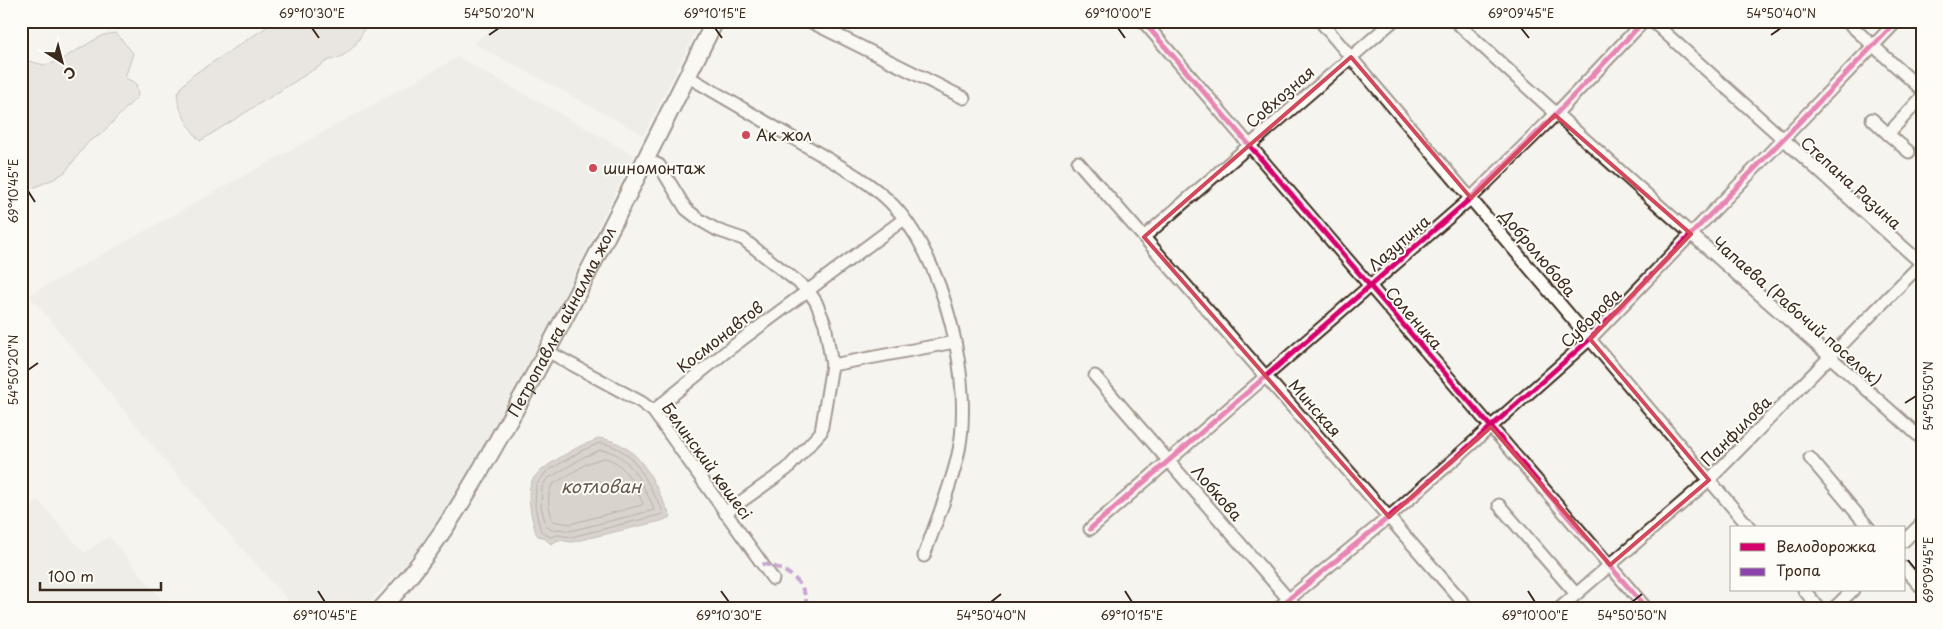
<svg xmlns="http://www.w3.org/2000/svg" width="1943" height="629" viewBox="0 0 1943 629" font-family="'Playpen Sans',sans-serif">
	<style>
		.built { fill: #e7e5df }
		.green { fill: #dad6d0; stroke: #8a8077 }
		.water { fill: #b4aca4; stroke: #84786e }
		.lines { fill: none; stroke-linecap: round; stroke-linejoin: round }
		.shore { stroke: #6b5e54; stroke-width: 1 }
		.minor-casing { stroke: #3b2a1e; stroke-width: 15 }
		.highway-casing { stroke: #3b2a1e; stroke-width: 20 }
		.minor { stroke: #fdfcf7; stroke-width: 11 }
		.highway { stroke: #fdfcf7; stroke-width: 16 }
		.quiet { stroke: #8e44ad; stroke-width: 4; stroke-dasharray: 8 4; stroke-linecap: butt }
		.cycleway-casing { stroke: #fdfcf7; stroke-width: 8 }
		.cycleway { stroke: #d6006c; stroke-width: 5 }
		.marked { fill: none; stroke: #d1495b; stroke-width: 4; stroke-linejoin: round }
		.ticks { fill: none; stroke: #3b2a1e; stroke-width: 2 }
		.poi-dot { fill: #d1495b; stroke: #fdfcf7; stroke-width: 2 }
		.labels { text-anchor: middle; stroke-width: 4; stroke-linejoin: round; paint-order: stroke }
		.street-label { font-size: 16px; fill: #3b2a1e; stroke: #fdfcf7 }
		.poi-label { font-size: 16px; fill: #3b2a1e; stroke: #fdfcf7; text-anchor: start }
		.water-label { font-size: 18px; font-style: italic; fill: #65584d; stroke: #fdfcf7 }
		.neatline { fill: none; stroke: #3b2a1e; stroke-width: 2 }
		.ticks-label { font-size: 12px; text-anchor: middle; fill: #3b2a1e }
	</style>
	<rect width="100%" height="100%" fill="#f5f4ee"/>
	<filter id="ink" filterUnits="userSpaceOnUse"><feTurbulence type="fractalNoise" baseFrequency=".02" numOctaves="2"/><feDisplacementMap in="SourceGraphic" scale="10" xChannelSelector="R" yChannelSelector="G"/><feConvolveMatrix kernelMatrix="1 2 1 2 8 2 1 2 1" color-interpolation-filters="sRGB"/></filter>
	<g filter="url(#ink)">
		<g class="built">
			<polygon points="503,21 701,21 644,135 473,43"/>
			<polygon points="458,57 634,155 536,351 490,438 448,509 420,549 364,608 295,608 180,479 29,295"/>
			<polygon points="38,500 84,553 109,536 169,608 21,608 21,512"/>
		</g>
		<g class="green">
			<path d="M276,21H367C361,40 349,58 329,60L200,141C192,132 175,106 178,94C181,86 187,81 193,75Z"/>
			<polygon points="116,33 133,53 125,78 136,83 138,96 100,135 89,141 65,172 54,179 30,189 21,188 21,59 44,65 57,62 103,35"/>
		</g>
		<path class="water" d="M598,438C642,443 653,482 671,517L661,521L572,542L558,540L551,544L543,537L538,536L536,533C532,520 526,496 531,483C535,470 568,453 580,446C586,443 592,443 598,438Z"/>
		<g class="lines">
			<g class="shore">
				<path d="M600,443C629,447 641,469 653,493C657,500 662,507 663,514L571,537L558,535L550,537L541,531L539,524L535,507L536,485L546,472L581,451Z"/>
				<path d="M601,450C625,452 636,473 646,492C649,498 653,504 654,510L570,531L559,529L552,530L546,526L541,506L542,487L546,480L584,457Z"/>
				<path d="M604,458C625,461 634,486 643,503L642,505L570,524L553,521C549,511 546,495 552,485L588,463Z"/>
			</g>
			<g class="minor-casing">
				<g id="minor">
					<polyline points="809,21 964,98"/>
					<polyline points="1143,21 1646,608"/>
					<polyline points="1320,21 1750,528"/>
					<path d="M1455,21C1608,164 1767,299 1922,439"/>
					<polyline points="1652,21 1921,263"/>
					<polyline points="1846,21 1922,90"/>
					<path d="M687,76C728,100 768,123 808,147C836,164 866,179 889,201C944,254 976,386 957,459C949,492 935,524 924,556"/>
					<polyline points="1872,119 1888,134"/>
					<polyline points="1909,152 1888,134 1922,97"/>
					<polyline points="645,159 659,165 686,209 700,220 717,230 743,239 808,290 816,302 825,324 832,365 821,432 787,469 725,513"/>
					<polyline points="1078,162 1468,608"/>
					<polyline points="1144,237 1393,21"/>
					<polyline points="547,351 641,402 653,411 773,579"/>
					<polyline points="832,365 955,342"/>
					<polyline points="1095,376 1296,608"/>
					<polyline points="653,411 728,350 904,219"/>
					<polyline points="1810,458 1869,528"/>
					<polyline points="1499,505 1576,594"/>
					<polyline points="1090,529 1471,198 1555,115 1644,21"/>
					<polyline points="1904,541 1922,523"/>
					<polyline points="1904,568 1922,588"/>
					<polyline points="1804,590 1819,608"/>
					<polyline points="1278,608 1389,517 1590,339 1897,21"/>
					<polyline points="1560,608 1709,480 1922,263"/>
					<polyline points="1834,608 1853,590"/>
				</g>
			</g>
			<g class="highway-casing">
				<g id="highway">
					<path id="s1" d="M382,608C443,543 484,465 527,388C593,267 653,144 715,21"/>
				</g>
			</g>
			<use href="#minor" class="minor"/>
			<use href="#highway" class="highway"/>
			<path class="quiet" d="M762,564C784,566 809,583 806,608"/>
			<g class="cycleway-casing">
				<g id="cycleway">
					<polyline points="1143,21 1646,608"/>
					<polyline points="1090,529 1471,198 1555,115 1644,21"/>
					<polyline points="1278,608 1389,517 1590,339 1897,21"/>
				</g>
			</g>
			<use href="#cycleway" class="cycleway"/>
		</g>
	</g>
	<path d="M0 0H1943V629H0ZM1351,57L1471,198L1555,115L1691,234L1590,339L1709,480L1610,565L1491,427L1389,517L1144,237Z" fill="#f5f4ee" fill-opacity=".55" fill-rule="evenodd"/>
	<path class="marked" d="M1351,57L1471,198L1555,115L1691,234L1590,339L1709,480L1610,565L1491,427L1389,517L1144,237Z"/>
	<path class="ticks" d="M312,28L319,38M715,28L722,38M1118,28L1125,38M1521,28L1529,38M489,35L499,28M1771,35L1781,28M28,191L35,202M28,370L38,363M1905,403L1916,396M1908,560L1916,570M318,591L325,602M721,591L729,602M1125,591L1132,602M1528,591L1535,602M991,602L1001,594M1632,602L1642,594"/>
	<g class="poi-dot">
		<circle cx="746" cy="135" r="5"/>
		<circle cx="593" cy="168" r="5"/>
	</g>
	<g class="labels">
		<g class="street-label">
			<text transform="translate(1280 97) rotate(-41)" y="6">Совхозная</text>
			<text transform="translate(1851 183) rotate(42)" y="6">Степана Разина</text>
			<text transform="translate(1399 243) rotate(-41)" y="6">Лазутина</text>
			<text transform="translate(1538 253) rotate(50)" y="6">Добролюбова</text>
			<text transform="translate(1797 311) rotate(41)" y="6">Чапаева (Рабочий поселок)</text>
			<text transform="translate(1414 318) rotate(49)" y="6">Соленика</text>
			<text transform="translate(1591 318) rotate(-44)" y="6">Суворова</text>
			<text dy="6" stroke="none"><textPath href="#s1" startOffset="339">Петропавлға айналма жол</textPath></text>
			<text transform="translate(720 337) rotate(-38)" y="6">Космонавтов</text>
			<text transform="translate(1315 408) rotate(49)" y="6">Минская</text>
			<text transform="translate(1736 431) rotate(-45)" y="6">Панфилова</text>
			<text transform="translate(707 461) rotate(54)" y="6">Белинский көшесі</text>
			<text transform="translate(1217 493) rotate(49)" y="6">Лобкова</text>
		</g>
		<g class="poi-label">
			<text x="756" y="141">Ак жол</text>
			<text x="603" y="174">шиномонтаж</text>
		</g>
		<g class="water-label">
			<text x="601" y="493">котлован</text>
		</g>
	</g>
	<rect width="1943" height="629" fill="none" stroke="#fdfcf7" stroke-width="55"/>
	<rect x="1730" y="526" width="175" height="65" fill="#fdfcf7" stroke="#afa8a0"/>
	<rect x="1740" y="543" width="25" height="8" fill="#d6006c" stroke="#afa8a0"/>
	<text x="1776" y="552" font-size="15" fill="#3b2a1e">Велодорожка</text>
	<rect x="1740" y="568" width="25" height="8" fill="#8e44ad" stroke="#afa8a0"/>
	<text x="1776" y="576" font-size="15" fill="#3b2a1e">Тропа</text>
	<g transform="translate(62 62) rotate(144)" stroke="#fdfcf7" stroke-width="4" paint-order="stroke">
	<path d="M0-4L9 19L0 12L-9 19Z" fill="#3b2a1e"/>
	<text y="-8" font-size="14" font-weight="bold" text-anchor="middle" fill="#3b2a1e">С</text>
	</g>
	<path d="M40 582v8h121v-8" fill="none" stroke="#3b2a1e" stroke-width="2.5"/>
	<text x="48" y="582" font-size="15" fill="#3b2a1e" stroke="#fdfcf7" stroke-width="4" paint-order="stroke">100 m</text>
	<rect x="28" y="28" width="1888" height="574" class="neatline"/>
	<g class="ticks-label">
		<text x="312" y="18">69°10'30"E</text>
		<text x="499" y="18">54°50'20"N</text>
		<text x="715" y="18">69°10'15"E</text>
		<text x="1118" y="18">69°10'00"E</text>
		<text x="1521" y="18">69°09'45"E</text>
		<text x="1781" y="18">54°50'40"N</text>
		<text transform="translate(14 191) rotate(-90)" y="4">69°10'45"E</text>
		<text transform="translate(14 370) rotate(-90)" y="4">54°50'20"N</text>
		<text transform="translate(1929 396) rotate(-90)" y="4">54°50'50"N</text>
		<text transform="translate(1929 570) rotate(-90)" y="4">69°09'45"E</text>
		<text x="325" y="620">69°10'45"E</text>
		<text x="729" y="620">69°10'30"E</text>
		<text x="991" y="620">54°50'40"N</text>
		<text x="1132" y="620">69°10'15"E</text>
		<text x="1535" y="620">69°10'00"E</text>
		<text x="1632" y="620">54°50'50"N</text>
	</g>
</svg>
